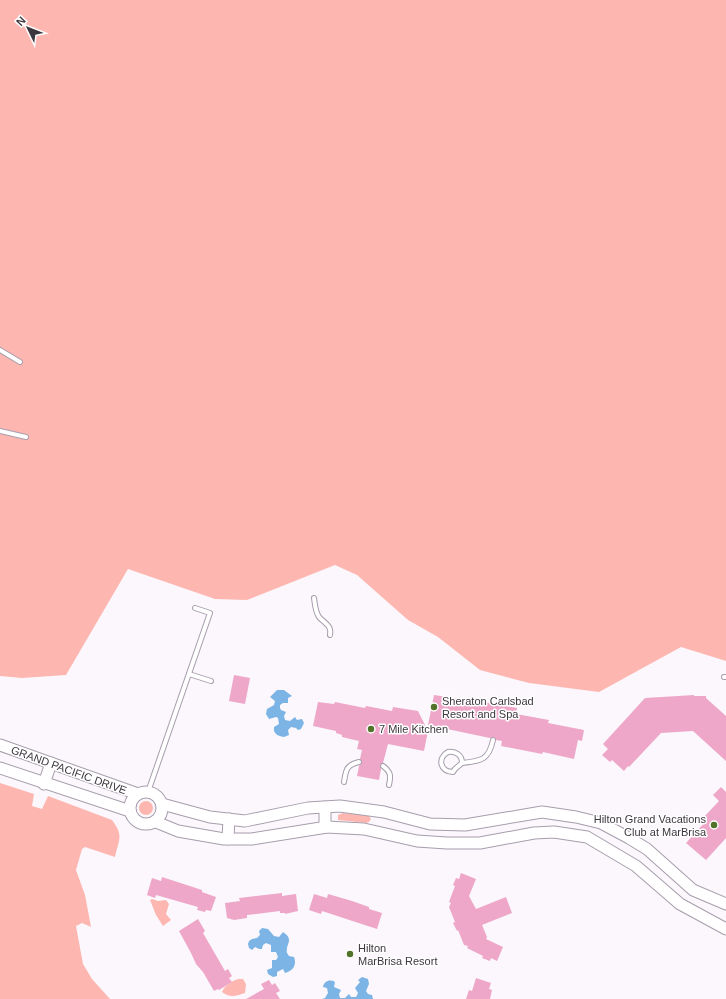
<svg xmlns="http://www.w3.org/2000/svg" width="726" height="999" viewBox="0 0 726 999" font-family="Helvetica,sans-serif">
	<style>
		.green { fill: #feb7b0 }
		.water { fill: #7bb4e5 }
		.building { fill: #eea7c8 }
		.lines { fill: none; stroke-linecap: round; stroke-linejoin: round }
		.lane-casing { stroke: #a79dac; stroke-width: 6 }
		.secondary-casing { stroke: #a79dac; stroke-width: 13 }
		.lane { stroke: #fff; stroke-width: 4 }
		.secondary { stroke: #fff; stroke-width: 11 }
		.poi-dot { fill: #53732a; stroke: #fff; stroke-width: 1.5 }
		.labels { text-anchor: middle; stroke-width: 3; stroke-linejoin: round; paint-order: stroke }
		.poi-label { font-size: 11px; fill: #3c373e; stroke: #fff; text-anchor: start }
		.street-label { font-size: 11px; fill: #3c373e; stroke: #fff }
	</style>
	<rect width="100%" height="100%" fill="#fbf7fd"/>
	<g class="green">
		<polygon points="0,0 726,0 726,661 681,647 599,692 529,683 480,670 438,637 408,620 357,575 335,565 247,600 215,599 128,569 66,675 22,678 0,676"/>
		<path d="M0,783L34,794L32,806L42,809L48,796L112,820C124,836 119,839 115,857L85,847L82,849L76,870L85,895L91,927L82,923L76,926L83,964L92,979L110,999H0Z"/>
		<circle cx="146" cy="808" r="7"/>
		<polygon points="343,813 369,816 371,819 369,822 366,823 338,820 338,815"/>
		<polygon points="152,899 158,901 166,900 169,904 166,914 171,920 163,926 156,915 150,900"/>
		<path d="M239,979H243L246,984L245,993C237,996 229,998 222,992C224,986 233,980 239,979Z"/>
	</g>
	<g class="water">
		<path d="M277,690H284L292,696L288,698V703H283L280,705V708L281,710L286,712L284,716L285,720L290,721L295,717L297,720L302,719L304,723L301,729L298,730L296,728L291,727L288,730L289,735L284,737C278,736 273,734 274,727L279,724L278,718L276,717L269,719L266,714L267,709L274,705L275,701L270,697Z"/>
		<path d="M262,928L268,929L274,936L279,937L283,932C295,940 285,944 287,953L289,956L294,957C297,965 293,971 285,973L283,969L277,972V976L273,977L268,974L267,970L272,968V960H276L278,957L276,952H271V945L266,943L263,945L262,949H259L255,947L252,950L249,948L248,944L249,941L252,939L257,938L260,935L259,931Z"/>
		<path d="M362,977L368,979L369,984L366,991L368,994L372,995L373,999H322L325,998L328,993L327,988L323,987C324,981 330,979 335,982L334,987L341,990L339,994L340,998H345L349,994L351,997H356L358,993L355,988L360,982L358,980Z"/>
	</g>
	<g class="building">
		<polygon points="234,675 250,678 245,704 229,701"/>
		<polygon points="434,695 468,700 468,699 517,708 516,714 549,720 548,723 584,730 582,741 578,740 574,759 543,752 542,754 501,746 502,741 496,740 494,737 490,738 428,725"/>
		<polygon points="694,695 694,696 706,696 706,698 726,716 726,761 693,731 661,733 629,767 628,766 624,771 612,760 610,762 602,755 608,749 603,744 645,698"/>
		<polygon points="318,702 334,704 335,702 365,708 366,706 392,711 393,707 418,711 428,731 424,751 388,744 383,763 380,765 381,769 379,780 357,776 359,766 362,762 360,759 362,750 357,749 359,741 342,737 342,735 336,733 336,731 313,726"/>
		<polygon points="721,787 726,792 726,838 706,860 686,843 707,820 704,817 719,801 713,795"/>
		<polygon points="461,873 476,879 469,896 476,909 506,897 512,913 482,925 487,937 486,939 503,947 497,961 491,958 490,961 482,958 483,956 467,948 468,946 464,945 458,930 457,931 453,923 455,922 449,907 451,903 449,902 455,886 453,885 456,878 459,879"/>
		<polygon points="162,877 202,890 202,892 216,897 211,911 206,910 205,912 197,910 198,907 156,895 155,898 147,895 152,878 161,881"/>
		<polygon points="282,893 282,896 296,894 298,911 285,914 285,913 280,913 280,911 247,915 247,918 234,920 227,918 225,903 240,901 239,898"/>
		<polygon points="314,894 327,898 328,894 352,901 369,907 369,909 382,913 377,929 322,911 321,914 309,910"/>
		<polygon points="198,919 205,931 203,933 225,971 228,969 232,976 229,978 232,982 219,990 218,989 214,991 203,972 196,964 191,953 179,931"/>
		<polygon points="476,978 491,983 489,989 492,990 490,999 466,999 469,990 472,991"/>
		<polygon points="269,980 272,985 275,983 280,991 276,993 280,999 246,999 264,989 261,984"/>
	</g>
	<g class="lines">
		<g class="lane-casing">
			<g id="lane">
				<polyline points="0,350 20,362"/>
				<polyline points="0,431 26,437"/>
				<path d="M314,598C315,604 315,611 319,617C324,623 332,625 330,635"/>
				<polyline points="189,674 211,681"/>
				<polyline points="724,677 726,677"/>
				<path d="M448,752C456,751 462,755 462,763L455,769L453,772C440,772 437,758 448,752Z"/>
				<path d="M462,763C481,761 489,760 493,740"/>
				<path d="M383,766C391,772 391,776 389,785"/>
				<path d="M344,782C346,770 346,765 359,762"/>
				<polyline points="148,792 210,613 195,608"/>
			</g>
		</g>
		<g class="secondary-casing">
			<g id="secondary">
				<polyline points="0,745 138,794"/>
				<polyline points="0,768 130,811"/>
				<polyline points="44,784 51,763"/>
				<circle cx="146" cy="808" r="16"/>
				<polyline points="162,804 210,817 245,821 308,808 340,806 384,812 430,824 465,825 542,812 576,817 601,823 629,838 647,849 693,890 726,904"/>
				<polyline points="156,822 178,831 224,839 252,839 327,827 364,829 417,841 447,843 480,843 534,833 554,832 587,837 636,866 680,904 726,929"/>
				<polyline points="325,827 325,807"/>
				<polyline points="228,839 229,819"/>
			</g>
		</g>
		<use href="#lane" class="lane"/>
		<use href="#secondary" class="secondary"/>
	</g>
	<g class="poi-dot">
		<circle cx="434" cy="707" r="4"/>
		<circle cx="371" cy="729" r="4"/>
		<circle cx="714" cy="825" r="4"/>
		<circle cx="350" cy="954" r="4"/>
	</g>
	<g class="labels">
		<g class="poi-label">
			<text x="442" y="705">Sheraton Carlsbad<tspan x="442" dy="13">Resort and Spa</tspan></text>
			<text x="379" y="733">7 Mile Kitchen</text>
			<text x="706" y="823" text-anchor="end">Hilton Grand Vacations<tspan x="706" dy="13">Club at MarBrisa</tspan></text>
			<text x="358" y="952">Hilton<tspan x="358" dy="13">MarBrisa Resort</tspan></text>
		</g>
		<g class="street-label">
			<text transform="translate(69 770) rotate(20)" y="4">GRAND PACIFIC DRIVE</text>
		</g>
	</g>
	<g transform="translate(28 28) rotate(313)" stroke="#ffffff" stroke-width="3" paint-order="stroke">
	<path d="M0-3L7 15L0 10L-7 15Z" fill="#3c373e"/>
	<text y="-6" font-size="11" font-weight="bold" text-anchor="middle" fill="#3c373e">N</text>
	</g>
</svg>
